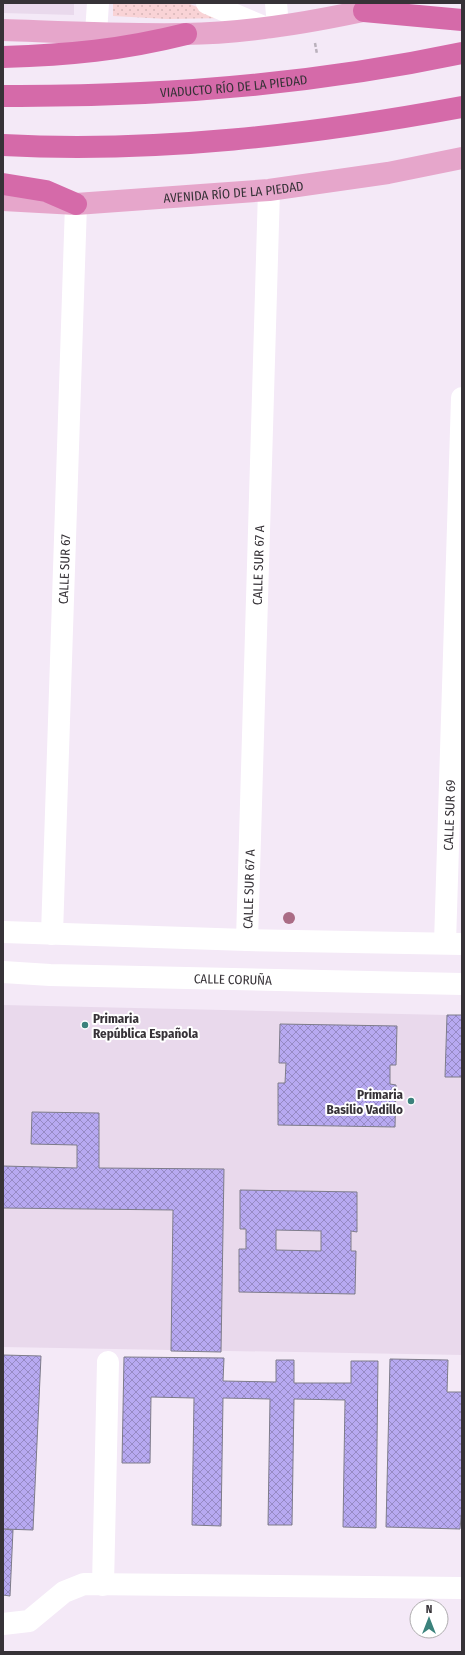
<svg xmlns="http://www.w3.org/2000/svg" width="465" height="1655" viewBox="0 0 465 1655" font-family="'Fira Sans Condensed',sans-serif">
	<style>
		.built { fill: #e9d9ec }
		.grass { fill: url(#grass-dots) }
		.building { fill: url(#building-cross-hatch); stroke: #7e7c8a; fill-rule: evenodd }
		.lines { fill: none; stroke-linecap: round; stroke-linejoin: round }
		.path { stroke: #bab1bc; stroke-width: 2.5; stroke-dasharray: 4 2; stroke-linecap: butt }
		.minor { stroke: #fff; stroke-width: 22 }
		.major { stroke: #e6a6cb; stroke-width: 22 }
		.highway { stroke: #d56aa9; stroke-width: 22 }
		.tree { fill: #aa6c85 }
		.poi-dot { fill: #3b827c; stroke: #fff; stroke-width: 1.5 }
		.labels { text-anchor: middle; stroke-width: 4; stroke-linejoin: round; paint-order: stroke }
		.street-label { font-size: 13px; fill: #363237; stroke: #fff }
		.poi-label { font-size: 13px; font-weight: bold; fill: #363237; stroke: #fff; text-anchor: start }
	</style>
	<defs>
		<pattern id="grass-dots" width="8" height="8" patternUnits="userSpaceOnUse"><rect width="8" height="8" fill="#f9d3d6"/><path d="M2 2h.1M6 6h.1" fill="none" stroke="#d6b6b8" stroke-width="1.8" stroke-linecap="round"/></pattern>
		<pattern id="building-cross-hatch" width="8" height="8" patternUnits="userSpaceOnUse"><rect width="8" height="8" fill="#b7a9f1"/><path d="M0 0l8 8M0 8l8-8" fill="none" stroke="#968ac4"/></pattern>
	</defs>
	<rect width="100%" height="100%" fill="#f4e9f7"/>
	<g class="built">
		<polygon points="3,3 74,3 74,15 3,13"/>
		<polygon points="3,1005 447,1015 445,1076 462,1077 462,1355 3,1347"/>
	</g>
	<polygon class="grass" points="113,3 187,3 226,18 167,19 113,16"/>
	<g class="building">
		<polygon points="447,1015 462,1015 462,1077 445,1077"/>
		<polygon points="280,1024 397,1026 396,1065 390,1065 390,1084 396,1085 395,1127 278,1125 278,1083 285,1083 286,1063 279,1063"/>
		<polygon points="32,1112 99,1113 99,1168 224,1169 221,1352 171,1351 173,1210 3,1208 3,1166 77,1168 77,1145 31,1144"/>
		<path d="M240,1190L357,1192V1232L351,1231V1251H356L355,1294L239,1292V1249H246V1229H240ZM276,1230L321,1231V1251L276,1250Z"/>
		<polygon points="3,1355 41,1356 33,1530 3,1529"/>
		<polygon points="124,1357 224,1358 223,1381 276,1382 276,1360 294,1360 294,1383 351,1383 351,1361 378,1361 376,1528 343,1527 345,1400 294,1399 292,1525 268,1525 270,1399 223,1398 221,1526 192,1525 194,1398 151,1397 150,1463 122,1463"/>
		<polygon points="390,1359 448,1360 447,1392 462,1392 462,1508 460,1529 386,1527"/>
		<polygon points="3,1529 13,1530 10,1596 3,1595"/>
	</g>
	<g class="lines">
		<polyline class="path" points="315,43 317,54"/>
		<g class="minor">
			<polyline points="207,3 266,28"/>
			<polyline points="276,3 278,26"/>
			<polyline points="96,33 98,3"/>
			<polyline points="3,932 247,940 462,944"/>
			<path id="s1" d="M52,934L76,204"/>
			<path id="s2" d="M247,940L269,190"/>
			<path id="s3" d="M445,943L462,398"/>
			<path id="s4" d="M3,972L50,975L462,984"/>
			<polyline points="103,1585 108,1362"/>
			<polyline points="3,1624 29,1621 64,1592 84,1584 460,1588"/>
		</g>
		<g class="major">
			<path d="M3,30C63,32 124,35 184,34C256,33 329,19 399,3"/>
			<path id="s5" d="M3,200L76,204L269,190L388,173L462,158"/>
		</g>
		<g class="highway">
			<polyline points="364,11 462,20"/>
			<path d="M3,57C69,55 122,50 186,34"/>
			<path id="s6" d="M3,96C158,97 310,85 462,53"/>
			<path d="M3,145C157,153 310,135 462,107"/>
			<polyline points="3,184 46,191 76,204"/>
		</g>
	</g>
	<circle class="tree" cx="289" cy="918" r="6"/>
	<g class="poi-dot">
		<circle cx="85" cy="1025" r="4"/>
		<circle cx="411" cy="1101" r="4"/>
	</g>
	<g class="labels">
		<g class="street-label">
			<text dy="5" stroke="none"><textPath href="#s6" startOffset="231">VIADUCTO RÍO DE LA PIEDAD</textPath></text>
			<text dy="5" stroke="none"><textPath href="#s5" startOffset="231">AVENIDA RÍO DE LA PIEDAD</textPath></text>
			<text dy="5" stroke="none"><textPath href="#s2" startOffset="375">CALLE SUR 67 A</textPath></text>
			<text dy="5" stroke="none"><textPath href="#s1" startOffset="365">CALLE SUR 67</textPath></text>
			<text dy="5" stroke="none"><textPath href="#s3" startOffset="128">CALLE SUR 69</textPath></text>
			<text dy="5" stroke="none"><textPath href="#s2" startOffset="51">CALLE SUR 67 A</textPath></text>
			<text dy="5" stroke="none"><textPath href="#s4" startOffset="230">CALLE CORUÑA</textPath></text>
		</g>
		<g class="poi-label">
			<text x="93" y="1023">Primaria<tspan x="93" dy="15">República Española</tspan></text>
			<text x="403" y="1099" text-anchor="end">Primaria<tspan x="403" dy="15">Basilio Vadillo</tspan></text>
		</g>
	</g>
	<rect width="465" height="1655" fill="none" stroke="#363237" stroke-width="8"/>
	<g transform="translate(429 1619)"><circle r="19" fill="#ffffff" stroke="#afadaf"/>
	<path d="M0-3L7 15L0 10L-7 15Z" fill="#3b827c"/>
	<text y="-6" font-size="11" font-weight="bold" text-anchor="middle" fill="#363237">N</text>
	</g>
</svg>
